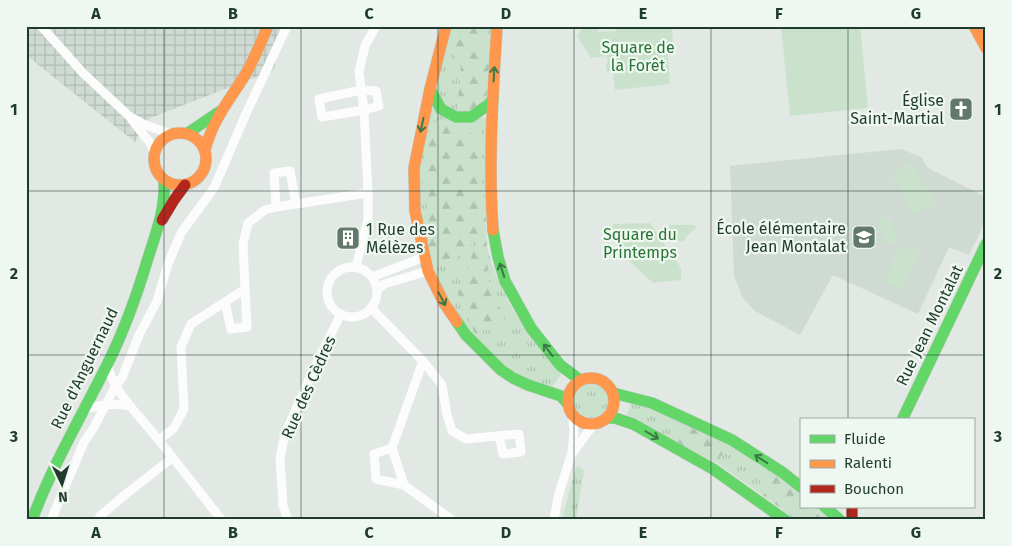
<svg xmlns="http://www.w3.org/2000/svg" width="1012" height="546" viewBox="0 0 1012 546" font-family="'Fira Sans',sans-serif">
	<style>
		.built { fill: #cfdad3 }
		.industrial { fill: url(#industrial-grid) }
		.grass { fill: url(#grass-tufts) }
		.forest { fill: url(#forest-firs) }
		.park { fill: #cae2cc }
		.lines { fill: none; stroke-linecap: round; stroke-linejoin: round }
		.fast-casing { stroke: #bdc8c2; stroke-width: 12 }
		.slow-casing { stroke: #bdc8c2; stroke-width: 12 }
		.jam-casing { stroke: #bdc8c2; stroke-width: 12 }
		.street { stroke: #fbfcfb; stroke-width: 9 }
		.fast { stroke: #63d668; stroke-width: 11 }
		.slow { stroke: #ff974d; stroke-width: 11 }
		.jam { stroke: #b3261e; stroke-width: 11 }
		.oneway { stroke: #3a7945 }
		.grid { fill: none; stroke: #1f3b2d; stroke-width: 1; stroke-opacity: 0.55 }
		.labels { text-anchor: middle; stroke-width: 4.5; stroke-linejoin: round; paint-order: stroke }
		.park-label { font-size: 16px; fill: #287434; stroke: #eff7f1 }
		.poi-label { font-size: 16px; fill: #1f3b2d; stroke: #eff7f1; text-anchor: end }
		.street-label { font-size: 16px; fill: #1f3b2d; stroke: #eff7f1 }
		.neatline { fill: none; stroke: #1f3b2d; stroke-width: 2 }
		.grid-label { font-size: 16px; text-anchor: middle; font-weight: bold; fill: #1f3b2d }
	</style>
	<defs>
		<pattern id="industrial-grid" width="8" height="8" patternUnits="userSpaceOnUse" patternTransform="scale(1.25)"><rect width="8" height="8" fill="#cfdad3"/><path d="M0 4h8M4 0v8" fill="none" stroke="#b1bcb5"/></pattern>
		<pattern id="grass-tufts" width="24" height="20" patternUnits="userSpaceOnUse" patternTransform="scale(1.25)"><rect width="24" height="20" fill="#cae2cc"/><path d="M3 7l-1-3M5 7V3M7 7l1-3M15 17l-1-3M17 17v-4M19 17l1-3" fill="none" stroke="#adc3b0"/></pattern>
		<pattern id="forest-firs" width="22" height="20" patternUnits="userSpaceOnUse" patternTransform="scale(1.25)"><rect width="22" height="20" fill="#cae2cc"/><path d="M5 1l3.5 6h-7zM16 11l3.5 6h-7z" fill="#adc3b0"/></pattern>
	</defs>
	<rect width="100%" height="100%" fill="#e2e8e4"/>
	<polygon class="built" points="901,149 921,157 928,168 986,197 986,220 969,255 949,247 918,314 833,275 800,335 755,311 743,298 734,276 730,166"/>
	<polygon class="industrial" points="26,26 281,26 274,70 150,118 135,142 26,55"/>
	<g class="grass">
		<path d="M451,26H492L486,102L457,113C451,110 444,106 441,101C432,84 446,45 451,26Z"/>
		<path d="M433,101L466,121L487,117C486,149 484,181 486,213C486,222 485,231 486,239C491,282 531,345 562,373L552,387C537,382 521,378 507,368C497,361 488,351 480,342C475,337 469,331 465,325C435,287 416,228 419,180C420,153 427,127 433,101Z"/>
		<circle cx="591" cy="401" r="17"/>
		<polygon points="631,402 649,406 728,444 771,470 801,493 801,507 818,507 833,520 794,520 782,509 717,463 663,436 639,420 627,415"/>
		<polygon points="577,465 584,470 576,520 562,520 569,492"/>
	</g>
	<g class="forest">
		<polygon points="451,26 492,26 492,28 474,44 490,55 486,102 472,112 457,113 461,67 447,42"/>
		<polygon points="450,118 475,136 481,153 477,169 485,197 488,279 506,323 475,334 457,291 468,268 477,240 448,266 429,253 423,235 427,206 422,180 425,149 432,121"/>
		<polygon points="680,421 728,444 717,463 673,440"/>
		<polygon points="777,474 801,493 801,507 814,507 826,520 794,520 782,509 763,496"/>
	</g>
	<g class="park">
		<polygon points="589,26 597,26 598,32 616,31 616,26 672,26 673,45 667,46 670,84 615,90 613,71 606,71 606,64 608,63 607,56 591,58 577,36 582,29 589,28"/>
		<polygon points="781,26 860,26 868,108 790,116"/>
		<polygon points="911,163 935,202 914,214 891,175"/>
		<polygon points="889,216 898,240 886,245 877,221"/>
		<polygon points="650,223 681,268 681,280 653,283 627,259 610,229 614,224"/>
		<path d="M670,225H695L696,228L687,236L684,241C674,243 666,234 670,225Z"/>
		<polygon points="900,245 918,254 902,290 884,282"/>
	</g>
	<g class="lines">
		<g class="fast-casing">
			<g id="fast">
				<polyline points="430,89 441,109 456,117 471,117 488,105 493,99"/>
				<polyline points="188,133 219,112"/>
				<polyline points="493,230 498,257 505,281 531,328 560,365 580,380"/>
				<polyline points="457,322 466,335 501,370 513,378 528,385 561,396 567,403"/>
				<polyline points="613,393 652,403 732,440 782,472 801,487"/>
				<polyline points="607,418 615,418 633,424 713,469 785,520"/>
				<polyline points="902,420 986,244"/>
				<polyline points="825,507 840,520"/>
				<path d="M32,520C52,466 81,417 107,365C124,331 137,295 148,258C156,233 166,207 164,180"/>
			</g>
		</g>
		<g class="slow-casing">
			<g id="slow">
				<polyline points="446,26 430,89 414,168 415,211 428,271 444,303 457,322"/>
				<polyline points="974,26 986,48"/>
				<circle cx="180" cy="159" r="26"/>
				<path d="M205,150C213,119 229,101 245,75C254,60 261,42 268,26"/>
				<path d="M493,230C488,163 493,93 497,26"/>
				<circle cx="591" cy="401" r="23"/>
			</g>
		</g>
		<g class="jam-casing">
			<g id="jam">
				<polyline points="162,220 174,200 185,185"/>
				<polyline points="852,507 852,520"/>
			</g>
		</g>
		<g class="street">
			<polyline points="41,26 83,73 129,116 141,123 170,134"/>
			<polygon points="361,90 376,91 379,106 364,110 322,117 319,99"/>
			<polyline points="132,120 150,143 155,152"/>
			<polyline points="276,207 274,173 290,171 296,204"/>
			<polyline points="356,267 368,219 368,193 364,110 359,72 365,46 376,26"/>
			<circle cx="352" cy="292" r="25"/>
			<polyline points="372,277 424,257"/>
			<polyline points="377,290 384,284 428,271"/>
			<polyline points="225,302 231,329 247,327 245,289"/>
			<polyline points="372,306 375,312 423,361 442,385 447,415 452,431 466,439 519,434 521,452 503,454 499,436"/>
			<polyline points="423,361 392,448 404,485 452,520"/>
			<path d="M107,365C115,394 139,415 157,438C179,465 200,493 222,520"/>
			<path d="M83,409C102,406 110,402 130,406"/>
			<polyline points="159,440 174,428 184,409 181,347 191,324 245,289 243,244 248,223 265,210 276,207 368,193"/>
			<polyline points="392,448 374,454 376,479 404,485"/>
			<polyline points="572,452 574,432 573,417"/>
			<polyline points="51,520 84,442 93,429 116,385 122,378 139,335 157,301 168,264 181,233 214,188 245,116 287,26"/>
			<polyline points="99,520 100,516 126,494 172,458"/>
			<polyline points="288,520 283,506 280,458 285,434 315,366 341,314"/>
			<polyline points="554,520 558,497 571,455 593,425"/>
		</g>
		<use href="#fast" class="fast"/>
		<use href="#slow" class="slow"/>
		<use href="#jam" class="jam"/>
	</g>
	<defs><path id="oneway-shaft" d="M-6 0H5M1.5-3L5.5 0L1.5 3" fill="none" stroke-width="1.6" stroke-linecap="round" stroke-linejoin="round" transform="scale(1.25)"/></defs>
	<g class="oneway">
		<use href="#oneway-shaft" transform="translate(494 74) rotate(-87)"/>
		<use href="#oneway-shaft" transform="translate(422 125) rotate(102)"/>
		<use href="#oneway-shaft" transform="translate(502 270) rotate(-108)"/>
		<use href="#oneway-shaft" transform="translate(442 299) rotate(62)"/>
		<use href="#oneway-shaft" transform="translate(548 350) rotate(-127)"/>
		<use href="#oneway-shaft" transform="translate(652 435) rotate(30)"/>
		<use href="#oneway-shaft" transform="translate(761 459) rotate(-147)"/>
	</g>
	<path class="grid" d="M164,26V520M301,26V520M438,26V520M574,26V520M711,26V520M848,26V420M26,191H986M26,355H986M848,507V520"/>
	<defs>
		<g id="church-square" transform="scale(1.25)"><rect x="-9" y="-9" width="18" height="18" rx="4" fill="#63786d" stroke="#eff7f1"/><path d="M-1.2-6h2.4v3.5h3.3v2.4h-3.3V6h-2.4V-.1h-3.3v-2.4h3.3Z" fill="#fff"/></g>
		<g id="school-square" transform="scale(1.25)"><rect x="-9" y="-9" width="18" height="18" rx="4" fill="#63786d" stroke="#eff7f1"/><path d="M0-5L7-2L0 1L-7-2ZM-4 1L0 2.5L4 1V4Q0 6-4 4Z" fill="#fff"/></g>
		<g id="building-square" transform="scale(1.25)"><rect x="-9" y="-9" width="18" height="18" rx="4" fill="#63786d" stroke="#eff7f1"/><path d="M-4-6H4V6H1V3H-1V6H-4ZM-2.5-4.3h1.7v1.8h-1.7ZM.8-4.3h1.7v1.8H.8ZM-2.5-1h1.7V.8h-1.7ZM.8-1h1.7V.8H.8Z" fill="#fff"/></g>
	</defs>
	<g fill-rule="evenodd">
		<use href="#church-square" x="961" y="109"/>
		<use href="#school-square" x="864" y="237"/>
		<use href="#building-square" x="348" y="238"/>
	</g>
	<g class="labels">
		<g class="park-label">
			<text x="638" y="53">Square de<tspan x="638" dy="18">la Forêt</tspan></text>
			<text x="640" y="240">Square du<tspan x="640" dy="18">Printemps</tspan></text>
		</g>
		<g class="poi-label">
			<text x="944" y="106">Église<tspan x="944" dy="18">Saint-Martial</tspan></text>
			<text x="846" y="234">École élémentaire<tspan x="846" dy="18">Jean Montalat</tspan></text>
			<text x="366" y="235" text-anchor="start">1 Rue des<tspan x="366" dy="18">Mélèzes</tspan></text>
		</g>
		<g class="street-label">
			<text transform="translate(929 325) rotate(-64)" y="6">Rue Jean Montalat</text>
			<text transform="translate(84 368) rotate(-64)" y="6">Rue d'Anguernaud</text>
			<text transform="translate(308 387) rotate(-66)" y="6">Rue des Cèdres</text>
		</g>
	</g>
	<rect width="1012" height="546" fill="none" stroke="#eff7f1" stroke-width="55"/>
	<rect x="800" y="418" width="175" height="90" fill="#eff7f1" stroke="#9caca3"/>
	<rect x="810" y="435" width="25" height="8" fill="#63d668" stroke="#9caca3"/>
	<text x="844" y="444" font-size="15" fill="#1f3b2d">Fluide</text>
	<rect x="810" y="460" width="25" height="8" fill="#ff974d" stroke="#9caca3"/>
	<text x="844" y="468" font-size="15" fill="#1f3b2d">Ralenti</text>
	<rect x="810" y="485" width="25" height="8" fill="#b3261e" stroke="#9caca3"/>
	<text x="844" y="494" font-size="15" fill="#1f3b2d">Bouchon</text>
	<g transform="translate(62 484) rotate(176)" stroke="#eff7f1" stroke-width="4" paint-order="stroke">
	<path d="M0-4L9 19L0 12L-9 19Z" fill="#1f3b2d"/>
	<text y="-8" font-size="14" font-weight="bold" text-anchor="middle" fill="#1f3b2d">N</text>
	</g>
	<rect x="28" y="28" width="956" height="490" class="neatline"/>
	<g class="grid-label">
		<text x="96" y="19">A</text>
		<text x="233" y="19">B</text>
		<text x="369" y="19">C</text>
		<text x="506" y="19">D</text>
		<text x="643" y="19">E</text>
		<text x="779" y="19">F</text>
		<text x="916" y="19">G</text>
		<text x="14" y="115">1</text>
		<text x="998" y="115">1</text>
		<text x="14" y="279">2</text>
		<text x="998" y="279">2</text>
		<text x="14" y="442">3</text>
		<text x="998" y="442">3</text>
		<text x="96" y="538">A</text>
		<text x="233" y="538">B</text>
		<text x="369" y="538">C</text>
		<text x="506" y="538">D</text>
		<text x="643" y="538">E</text>
		<text x="779" y="538">F</text>
		<text x="916" y="538">G</text>
	</g>
</svg>
